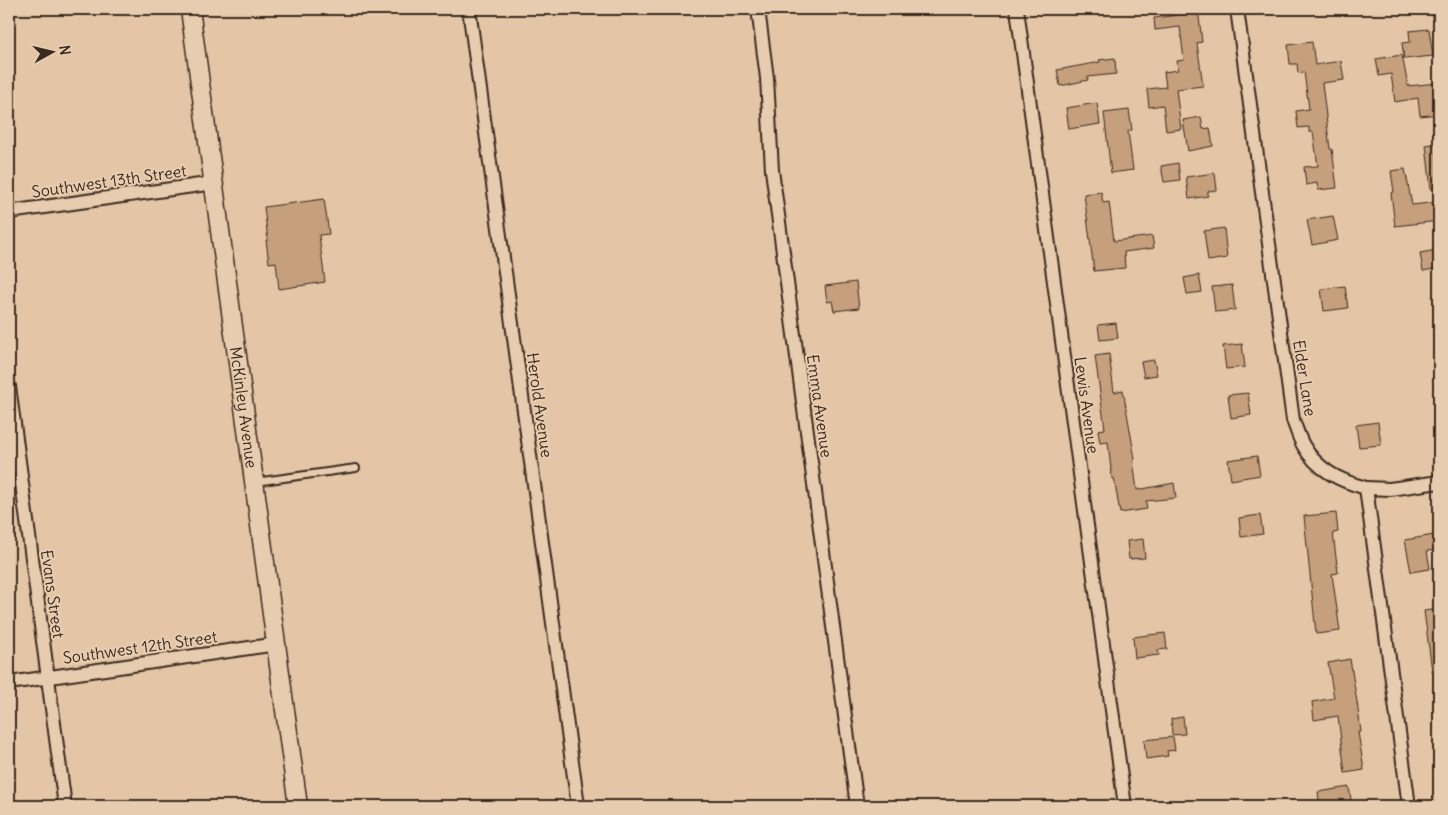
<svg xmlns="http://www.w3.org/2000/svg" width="1448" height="815" viewBox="0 0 1448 815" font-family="Delius,sans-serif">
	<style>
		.building { fill: #c69f7c; stroke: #3b2a1e }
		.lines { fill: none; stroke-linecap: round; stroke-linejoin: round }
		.lane-casing { stroke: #3b2a1e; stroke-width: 10 }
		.street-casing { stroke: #3b2a1e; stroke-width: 16 }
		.secondary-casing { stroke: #3b2a1e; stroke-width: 21 }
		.lane { stroke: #e8ccaf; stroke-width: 6 }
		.street { stroke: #e8ccaf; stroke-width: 12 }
		.secondary { stroke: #e8ccaf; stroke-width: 18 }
		.labels { text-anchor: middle; stroke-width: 4; stroke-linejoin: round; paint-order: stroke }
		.street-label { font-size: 16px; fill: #3b2a1e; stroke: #e8ccaf }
	</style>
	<rect width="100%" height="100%" fill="#e4c6a7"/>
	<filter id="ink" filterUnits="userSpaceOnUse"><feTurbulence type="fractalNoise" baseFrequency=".02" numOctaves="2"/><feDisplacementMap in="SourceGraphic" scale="10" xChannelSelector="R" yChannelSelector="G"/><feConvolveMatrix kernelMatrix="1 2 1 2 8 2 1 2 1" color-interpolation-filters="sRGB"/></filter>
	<g filter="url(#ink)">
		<g class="building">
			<polygon points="1177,9 1198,9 1202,42 1197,43 1203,86 1176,89 1181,129 1166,131 1163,105 1149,107 1147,89 1166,87 1164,72 1178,70 1177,61 1184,60 1180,27 1155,30 1154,18 1178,15"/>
			<polygon points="1429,29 1433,56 1404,59 1402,43 1410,42 1409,31"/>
			<polygon points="1312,42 1315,65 1341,61 1344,80 1322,83 1330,149 1332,149 1337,188 1318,190 1317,183 1306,185 1304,167 1318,166 1313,132 1309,132 1309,127 1298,128 1296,111 1309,109 1304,72 1298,73 1297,64 1290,64 1288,45"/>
			<polygon points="1402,55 1408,86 1437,83 1439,114 1420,116 1418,98 1395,102 1391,74 1379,76 1376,59"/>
			<polygon points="1115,58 1116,74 1087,77 1088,80 1060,86 1057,70 1100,62 1099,60"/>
			<polygon points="1097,103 1100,124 1069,129 1066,108"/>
			<polygon points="1129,110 1132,130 1128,131 1133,170 1111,173 1104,113"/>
			<polygon points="1201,117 1203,129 1210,128 1213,146 1188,151 1183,120"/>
			<polygon points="1439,143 1439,189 1431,190 1426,145"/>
			<polygon points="1178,163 1180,180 1164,182 1161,166"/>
			<polygon points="1405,169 1412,205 1439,202 1439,221 1395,226 1391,193 1394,192 1391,171"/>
			<polygon points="1215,173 1217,190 1208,191 1208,196 1189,199 1186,177"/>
			<polygon points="1101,192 1103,203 1109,202 1114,241 1152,236 1154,248 1124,252 1125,268 1094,271 1084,194"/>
			<polygon points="324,199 329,234 319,235 325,282 279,289 276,262 269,263 266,240 268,240 264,207"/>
			<polygon points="1333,216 1338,240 1312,245 1307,220"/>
			<polygon points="1224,228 1227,258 1208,261 1204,231"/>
			<polygon points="1436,250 1439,268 1423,271 1420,253"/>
			<polygon points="1199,275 1202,292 1187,294 1184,278"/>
			<polygon points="856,282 859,308 834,311 832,301 827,302 825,286"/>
			<polygon points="1232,285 1235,310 1215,312 1212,287"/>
			<polygon points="1345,286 1348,308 1324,311 1321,289"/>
			<polygon points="1116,323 1118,338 1100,340 1098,325"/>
			<polygon points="1242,344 1245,367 1226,369 1223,346"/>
			<polygon points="1109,354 1114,392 1123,390 1135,459 1133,460 1137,490 1174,483 1176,498 1146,501 1147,509 1120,513 1114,478 1112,479 1108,442 1100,443 1098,430 1105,429 1095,356"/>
			<polygon points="1154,360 1157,375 1144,377 1141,362"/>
			<polygon points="1248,393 1251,415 1231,418 1228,395"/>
			<polygon points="1378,422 1381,445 1359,447 1356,425"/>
			<polygon points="1257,456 1260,475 1231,480 1228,460"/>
			<polygon points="1336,513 1338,532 1333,533 1338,573 1332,574 1340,631 1316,634 1304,516"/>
			<polygon points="1260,515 1263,534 1241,537 1239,518"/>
			<polygon points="1439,534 1439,550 1427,551 1430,569 1411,572 1405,540"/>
			<polygon points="1143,539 1145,558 1129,559 1127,541"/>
			<polygon points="1439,609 1439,671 1432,671 1424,611"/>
			<polygon points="1165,633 1167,649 1158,650 1159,655 1135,658 1133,637"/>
			<polygon points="1350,659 1357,702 1361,732 1358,732 1364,770 1345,773 1338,716 1314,720 1312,702 1334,698 1328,663"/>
			<polygon points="1183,717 1185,734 1172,735 1171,719"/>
			<polygon points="1173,737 1175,750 1167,751 1168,756 1146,759 1144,740"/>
			<polygon points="1349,787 1352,806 1320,806 1318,792"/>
		</g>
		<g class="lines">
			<g class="lane-casing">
				<polyline id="lane" points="255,482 356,468"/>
			</g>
			<g class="street-casing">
				<g id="street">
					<polyline points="469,9 578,806"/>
					<polyline points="758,9 767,78 772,170 857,806"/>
					<polyline points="1017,9 1125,806"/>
					<path d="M1237,9L1293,420C1296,428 1299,438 1303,445C1317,470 1340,481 1366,488L1409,806"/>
					<polyline points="9,212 214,183"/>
					<polyline points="9,386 65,806"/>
					<polyline points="1366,488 1390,489 1439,482"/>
					<polyline points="9,683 277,644"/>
				</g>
			</g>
			<g class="secondary-casing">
				<g id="secondary">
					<path id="s1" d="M190,9L298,806"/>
				</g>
			</g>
			<use href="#lane" class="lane"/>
			<use href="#street" class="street"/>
			<use href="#secondary" class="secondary"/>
		</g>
	</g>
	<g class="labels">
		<g class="street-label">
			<text transform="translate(109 181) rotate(-8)" y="6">Southwest 13th Street</text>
			<text transform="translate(1305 378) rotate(81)" y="6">Elder Lane</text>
			<text transform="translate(540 405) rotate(82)" y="6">Herold Avenue</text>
			<text transform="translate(1087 405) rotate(82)" y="6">Lewis Avenue</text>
			<text transform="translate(820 406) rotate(82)" y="6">Emma Avenue</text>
			<text dy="6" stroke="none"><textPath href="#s1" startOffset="402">McKinley Avenue</textPath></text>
			<text transform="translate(53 594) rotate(82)" y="6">Evans Street</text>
			<text transform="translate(140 647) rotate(-8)" y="6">Southwest 12th Street</text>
		</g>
	</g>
	<rect width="1448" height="815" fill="none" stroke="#e8ccaf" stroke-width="30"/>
	<rect x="15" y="15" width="1418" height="785" fill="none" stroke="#3b2a1e" stroke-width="2" filter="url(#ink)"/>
	<g transform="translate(52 52) rotate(82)" stroke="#e8ccaf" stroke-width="4" paint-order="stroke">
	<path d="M0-4L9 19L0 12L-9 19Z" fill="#3b2a1e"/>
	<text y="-8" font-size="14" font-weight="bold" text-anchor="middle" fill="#3b2a1e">N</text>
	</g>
</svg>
